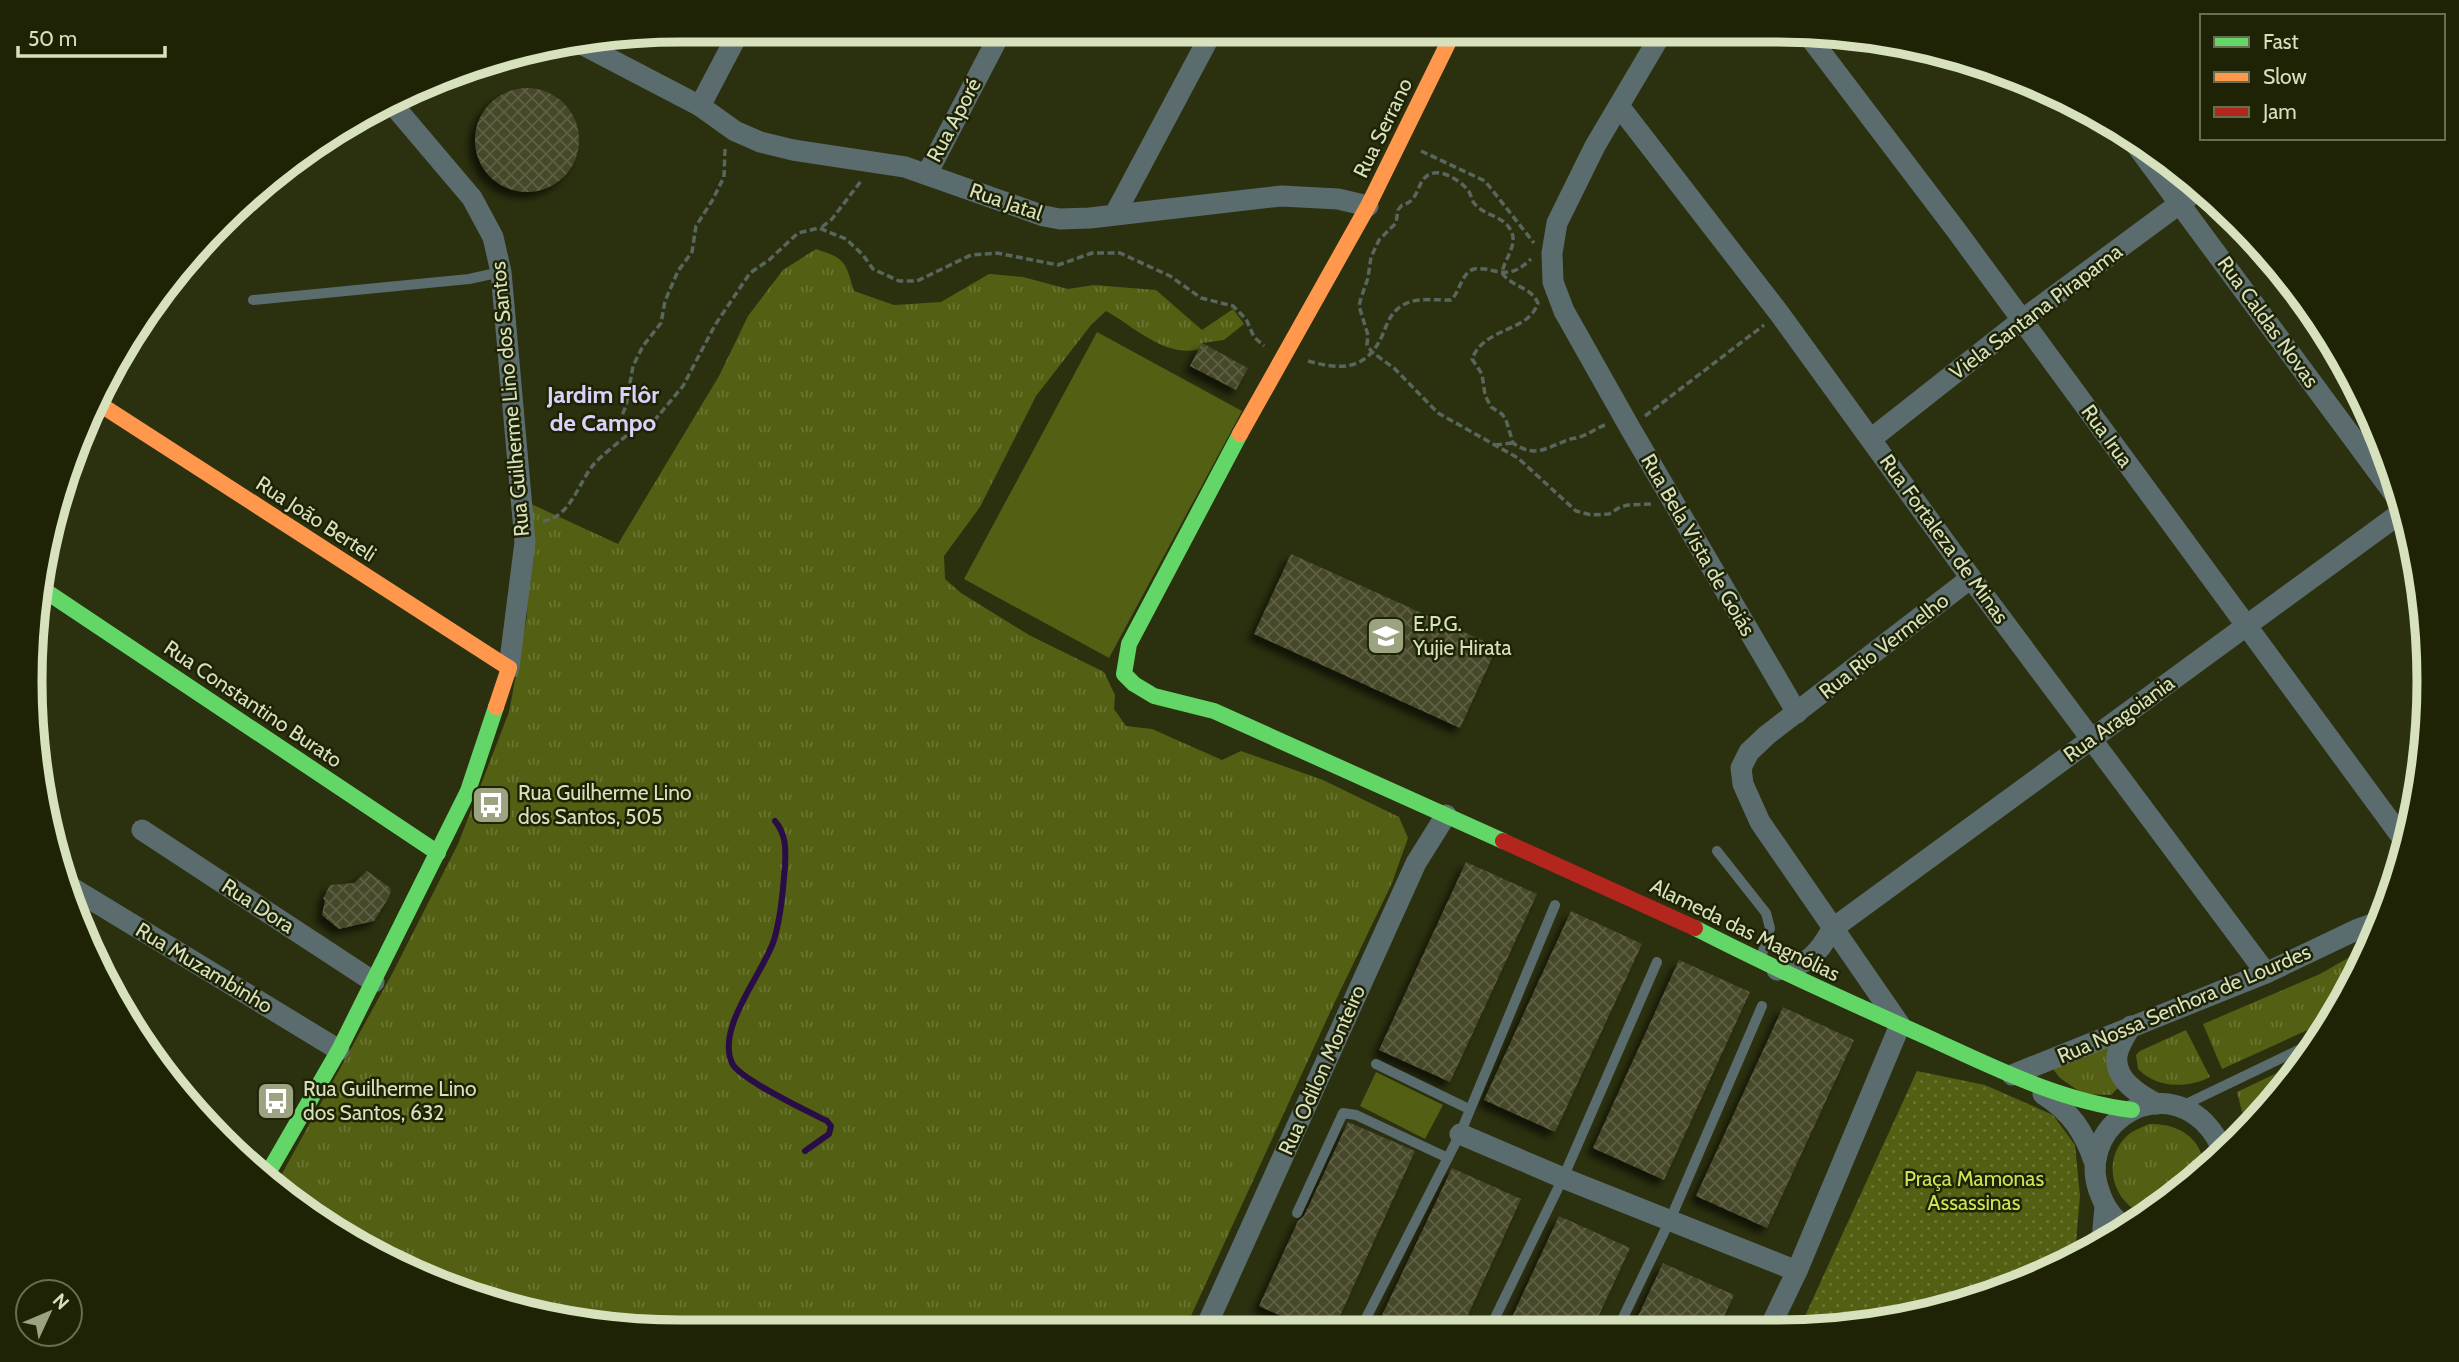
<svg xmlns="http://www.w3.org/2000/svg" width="2459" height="1362" viewBox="0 0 2459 1362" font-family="Cabin,sans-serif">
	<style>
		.grass { fill: url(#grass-tufts) }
		.park { fill: url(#park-dots) }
		.pitch { fill: #535f12 }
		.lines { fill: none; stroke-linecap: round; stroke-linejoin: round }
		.stream { stroke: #290d47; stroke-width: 6 }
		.building { fill: url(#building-cross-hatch); filter: url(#shadow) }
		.path { stroke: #59665e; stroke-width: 3.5; stroke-dasharray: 7 3.5; stroke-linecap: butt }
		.lane { stroke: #5a6c6d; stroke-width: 10 }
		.street { stroke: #5a6c6d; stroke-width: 21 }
		.fast { stroke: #63d668; stroke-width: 16 }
		.slow { stroke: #ff974d; stroke-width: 16 }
		.jam { stroke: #b3261e; stroke-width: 16 }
		.labels { text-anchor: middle; stroke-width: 5; stroke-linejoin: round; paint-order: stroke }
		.street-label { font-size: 21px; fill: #d8e1bd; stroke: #1e2305 }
		.poi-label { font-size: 21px; fill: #d8e1bd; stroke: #1e2305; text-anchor: start }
		.park-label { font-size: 21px; fill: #cce553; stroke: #1e2305 }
		.quarter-label { font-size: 24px; font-weight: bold; fill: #ddd1fc; stroke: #1e2305 }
		.rim { fill: none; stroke: #d8e1bd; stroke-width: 9 }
	</style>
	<defs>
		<pattern id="grass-tufts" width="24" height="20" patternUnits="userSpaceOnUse" patternTransform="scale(1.75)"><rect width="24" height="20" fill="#535f12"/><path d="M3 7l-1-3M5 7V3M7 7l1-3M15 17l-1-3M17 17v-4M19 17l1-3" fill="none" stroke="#6b7633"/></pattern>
		<pattern id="park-dots" width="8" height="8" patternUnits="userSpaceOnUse" patternTransform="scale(1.75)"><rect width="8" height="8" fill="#535f12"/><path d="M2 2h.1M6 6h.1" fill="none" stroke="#6b7633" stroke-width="1.8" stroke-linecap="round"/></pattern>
		<pattern id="building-cross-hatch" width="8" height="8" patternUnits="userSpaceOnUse" patternTransform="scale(1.75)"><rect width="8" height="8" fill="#464729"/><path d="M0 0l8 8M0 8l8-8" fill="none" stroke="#606146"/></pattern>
		<filter id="shadow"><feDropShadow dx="-6" dy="6" stdDeviation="3.5" flood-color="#0009"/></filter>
	</defs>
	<rect width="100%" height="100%" fill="#2b300f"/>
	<g class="grass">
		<path d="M816,249C846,259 845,261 854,291L894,305L941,302L989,274L1023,277L1068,289L1094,285L1156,290L1202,330L1233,309L1244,324L1224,340L1202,343L1198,350C1162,356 1135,327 1106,311L1091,325L1036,396L980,507L944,556L945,579L961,593L1029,635L1104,672L1115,695L1114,709L1126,726L1152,729L1222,760L1241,751L1323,780L1399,817L1408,838L1392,883L1332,1008L1185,1329L639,1331L472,1298L355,1245L278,1181L392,974L458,844L509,712L527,616L529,503L618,544L719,376L748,316L783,270Z"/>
		<polygon points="2369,946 2342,1007 2334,1018 2222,1069 2203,1024 2320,974"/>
		<path d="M2186,1030L2210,1077C2187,1089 2156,1088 2138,1069L2136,1055L2140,1051Z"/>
		<polygon points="2112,1042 2120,1086 2111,1095 2083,1094 2060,1078 2052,1068"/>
		<polygon points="2298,1063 2247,1131 2237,1092"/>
		<path d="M2149,1124C2178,1123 2203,1138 2204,1169L2149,1215C2115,1208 2101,1164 2124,1139C2131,1131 2140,1128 2149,1124Z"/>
	</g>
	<polygon class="park" points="1917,1071 1985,1085 2053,1115 2075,1145 2080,1196 2075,1254 1988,1298 1863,1327 1800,1327"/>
	<g class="pitch">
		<polygon points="1097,332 1242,411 1109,658 964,579"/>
		<polygon points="1376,1072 1443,1105 1425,1139 1360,1106"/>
	</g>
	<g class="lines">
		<path class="stream" d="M775,821C786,834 786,849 785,866C783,890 781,916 774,940C763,974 716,1027 732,1063C739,1079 809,1112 827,1121L831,1126L829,1134L805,1151"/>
	</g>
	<g class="building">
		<circle cx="527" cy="140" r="52"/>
		<polygon points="1202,343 1248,368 1236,390 1190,366"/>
		<polygon points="1291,554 1497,647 1460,728 1254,634"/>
		<polygon points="1466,862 1537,894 1450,1082 1379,1050"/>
		<polygon points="367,871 389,887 391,890 389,897 374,921 339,929 322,915 325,900 323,899 330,885 354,883"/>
		<polygon points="1571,911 1642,944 1555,1132 1484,1100"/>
		<polygon points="1679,960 1750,992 1664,1180 1593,1148"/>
		<polygon points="1783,1007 1854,1040 1767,1228 1696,1196"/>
		<polygon points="1348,1122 1415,1151 1334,1329 1310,1329 1259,1306 1298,1221 1304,1216"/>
		<polygon points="1452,1168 1521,1199 1462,1328 1376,1328"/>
		<polygon points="1559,1216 1630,1248 1593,1328 1507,1328"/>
		<polygon points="1663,1263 1734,1295 1719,1327 1633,1327"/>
	</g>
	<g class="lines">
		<g class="path">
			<polyline points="725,149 724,177 712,201 696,226 692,252 678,271 665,301 661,323 643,346 633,366 626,406 620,420 633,430 654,421 683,386 715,325 750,273 769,260 798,233 819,228 846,239 863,255 873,269 899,281 917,281 971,255 997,253 1058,265 1092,253 1120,253 1170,276 1201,298 1233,306 1246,319 1254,337 1264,346"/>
			<polyline points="1421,151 1485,181 1534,243"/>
			<polyline points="822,227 832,219 861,181"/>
			<path d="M1308,361C1340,370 1366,371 1382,336C1388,322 1391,310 1407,303C1418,298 1438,300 1451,300C1460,292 1461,273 1474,269C1478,268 1481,269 1485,269C1507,274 1514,275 1531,259"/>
			<polyline points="1645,416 1764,325"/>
			<path d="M1605,425C1596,428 1588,435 1579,437C1575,439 1571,438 1568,440C1547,447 1536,459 1513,443L1506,420L1502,414L1491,407L1485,395L1482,374L1472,359C1485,326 1528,333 1538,303C1530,286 1513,288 1502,273C1504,260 1517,246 1512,233C1505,215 1485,217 1474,203C1471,199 1471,193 1467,189C1460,181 1445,171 1434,173C1415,176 1422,201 1402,205L1398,210L1396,223L1379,240L1371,257L1368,278L1361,298L1359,306L1368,335L1367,345L1372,352L1395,369L1438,413L1518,458L1576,511L1591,515L1609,514L1620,507L1628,505L1652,504"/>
			<polyline points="1495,445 1513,443"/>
			<path d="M543,521C571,517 578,483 594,464C605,452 621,441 633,430"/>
		</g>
		<g class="lane">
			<polyline points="253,300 469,279 501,272"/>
			<polyline points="1717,851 1766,913 1770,928 1760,961"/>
			<polyline points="1376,1064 1469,1109"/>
			<polyline points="2182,1106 2315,1042"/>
			<polyline points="1297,1213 1343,1113 1356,1115 1448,1158"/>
			<polyline points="1361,1328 1460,1134 1555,905"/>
			<polyline points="1490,1328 1563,1178 1657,962"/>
			<polyline points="1618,1328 1670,1220 1762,1006"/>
		</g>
		<g class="street">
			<polyline points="1663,31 1595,146 1557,223 1552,253 1553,282 1564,311 1630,428 1797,713"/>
			<polyline points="1805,31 1956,230 2406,843"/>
			<polyline points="585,46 700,106 740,30"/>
			<polyline points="394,106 472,198 493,237 501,272 525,542 509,668"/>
			<polyline points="700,106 735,131 760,142 793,150 905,167 1044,216 1060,219 1090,218 1281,196 1338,199 1368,206"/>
			<polyline points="1619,106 1779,313 1971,578 2266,973"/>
			<polyline points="2128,134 2406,510"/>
			<polyline points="927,174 1002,30"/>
			<polyline points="1115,214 1213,30"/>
			<polyline points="1871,439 2022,320 2202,187"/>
			<polyline points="142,830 374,982"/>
			<polyline points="69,886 339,1050"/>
			<path d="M1777,970C1807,966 1818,955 1832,929L2406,509"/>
			<path d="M2131,1026C2126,1035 2118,1046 2117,1056C2114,1080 2140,1095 2157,1104"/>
			<polyline points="2012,1075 2266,973 2356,930 2381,921"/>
			<path d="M2043,1094C2070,1111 2084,1131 2094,1161"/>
			<polyline points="1460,1134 1563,1178 1797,1271"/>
			<path d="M2129,1228C2115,1222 2106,1209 2101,1196C2073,1132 2152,1072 2204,1122C2213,1131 2220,1142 2223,1154"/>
			<polyline points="2102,1241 2105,1206"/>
			<polyline points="1770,1327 1797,1271 1900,1025 1760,822 1743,784 1741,768 1749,752 1767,735 1971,578"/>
			<polyline points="1205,1329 1416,863 1446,815"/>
		</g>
		<g class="fast">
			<polyline points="1240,434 1129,644 1124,674 1134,684 1154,696 1214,711 1503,841"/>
			<polyline points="44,590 438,853"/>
			<path d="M1695,928C1771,967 1849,1002 1927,1037C1993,1067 2059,1101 2132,1110"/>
			<polyline points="268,1173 339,1050 468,791 496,707"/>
		</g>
		<g class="slow">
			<polyline points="101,405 509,668 496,707"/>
			<polyline points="1240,434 1368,206 1454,31"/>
		</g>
		<polyline class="jam" points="1503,841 1695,928"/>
	</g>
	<defs>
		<g id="school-square" transform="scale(2.0125)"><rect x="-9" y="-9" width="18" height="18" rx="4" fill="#9ba380" stroke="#1e2305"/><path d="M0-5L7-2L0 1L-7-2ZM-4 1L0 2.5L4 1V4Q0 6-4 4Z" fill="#fff"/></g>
		<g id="bus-square" transform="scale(2.0125)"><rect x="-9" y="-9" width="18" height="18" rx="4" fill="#9ba380" stroke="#1e2305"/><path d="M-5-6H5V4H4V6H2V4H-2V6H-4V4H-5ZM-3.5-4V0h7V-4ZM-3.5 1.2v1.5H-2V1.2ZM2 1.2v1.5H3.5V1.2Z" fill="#fff"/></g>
	</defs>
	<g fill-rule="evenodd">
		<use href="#school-square" x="1386" y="636"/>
		<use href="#bus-square" x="491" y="805"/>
		<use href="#bus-square" x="276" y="1101"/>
	</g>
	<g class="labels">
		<g class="street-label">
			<text transform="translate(954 120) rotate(-62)" y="7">Rua Aporé</text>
			<text transform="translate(1383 128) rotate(-64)" y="7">Rua Serrano</text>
			<text transform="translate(1006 202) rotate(19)" y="7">Rua Jatal</text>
			<text transform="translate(2036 312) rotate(-37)" y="7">Viela Santana Pirapama</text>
			<text transform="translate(2268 322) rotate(54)" y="7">Rua Caldas Novas</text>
			<text transform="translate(510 399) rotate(-95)" y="7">Rua Guilherme Lino dos Santos</text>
			<text transform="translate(2107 436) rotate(54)" y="7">Rua Irua</text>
			<text transform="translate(316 519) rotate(33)" y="7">Rua João Berteli</text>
			<text transform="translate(1944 539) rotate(54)" y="7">Rua Fortaleza de Minas</text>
			<text transform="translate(1698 545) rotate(60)" y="7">Rua Bela Vista de Goiás</text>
			<text transform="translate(1884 646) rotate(-38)" y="7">Rua Rio Vermelho</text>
			<text transform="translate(253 704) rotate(34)" y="7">Rua Constantino Burato</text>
			<text transform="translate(2119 719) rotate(-36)" y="7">Rua Aragoiania</text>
			<text transform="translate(258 906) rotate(33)" y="7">Rua Dora</text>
			<text transform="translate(1745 930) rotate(26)" y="7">Alameda das Magnólias</text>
			<text transform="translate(204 968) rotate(31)" y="7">Rua Muzambinho</text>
			<text transform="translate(2184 1004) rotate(-23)" y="7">Rua Nossa Senhora de Lourdes</text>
			<text transform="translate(1322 1070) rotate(-66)" y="7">Rua Odilon Monteiro</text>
		</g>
		<g class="poi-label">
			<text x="1413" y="631">E.P.G.<tspan x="1413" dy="24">Yujie Hirata</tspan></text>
			<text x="518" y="800">Rua Guilherme Lino<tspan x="518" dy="24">dos Santos, 505</tspan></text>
			<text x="303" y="1096">Rua Guilherme Lino<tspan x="303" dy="24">dos Santos, 632</tspan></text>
		</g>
		<g class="park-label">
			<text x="1974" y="1186">Praça Mamonas<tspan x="1974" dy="24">Assassinas</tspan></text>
		</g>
		<g class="quarter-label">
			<text x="603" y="403">Jardim Flôr<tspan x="603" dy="28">de Campo</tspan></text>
		</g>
	</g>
	<path d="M0 0H2459V1362H0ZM681 42H1778A639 639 0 0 1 2417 681V681A639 639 0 0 1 1778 1320H681A639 639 0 0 1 42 681V681A639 639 0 0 1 681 42Z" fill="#1e2305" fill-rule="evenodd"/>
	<path class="rim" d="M681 42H1778A639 639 0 0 1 2417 681V681A639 639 0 0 1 1778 1320H681A639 639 0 0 1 42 681V681A639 639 0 0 1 681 42Z"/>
	<rect x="2200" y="14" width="245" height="126" fill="#1e2305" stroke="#686f4f" stroke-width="2"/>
	<rect x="2214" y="37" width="35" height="10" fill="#63d668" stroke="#686f4f" stroke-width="2"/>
	<text x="2263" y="49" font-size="21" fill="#d8e1bd">Fast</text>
	<rect x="2214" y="72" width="35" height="10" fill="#ff974d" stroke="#686f4f" stroke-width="2"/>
	<text x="2263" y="84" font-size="21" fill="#d8e1bd">Slow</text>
	<rect x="2214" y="107" width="35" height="10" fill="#b3261e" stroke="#686f4f" stroke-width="2"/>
	<text x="2263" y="119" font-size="21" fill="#d8e1bd">Jam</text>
	<g transform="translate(49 1313) rotate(46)"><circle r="33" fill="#1e2305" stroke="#686f4f" stroke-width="2"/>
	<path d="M0-5L12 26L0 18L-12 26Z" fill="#9ba380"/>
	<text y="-10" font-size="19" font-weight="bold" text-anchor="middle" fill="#d8e1bd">N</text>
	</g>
	<path d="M18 46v10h147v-10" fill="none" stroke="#d8e1bd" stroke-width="3.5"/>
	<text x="28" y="46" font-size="21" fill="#d8e1bd" stroke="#1e2305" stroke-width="5" paint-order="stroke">50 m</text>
</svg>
